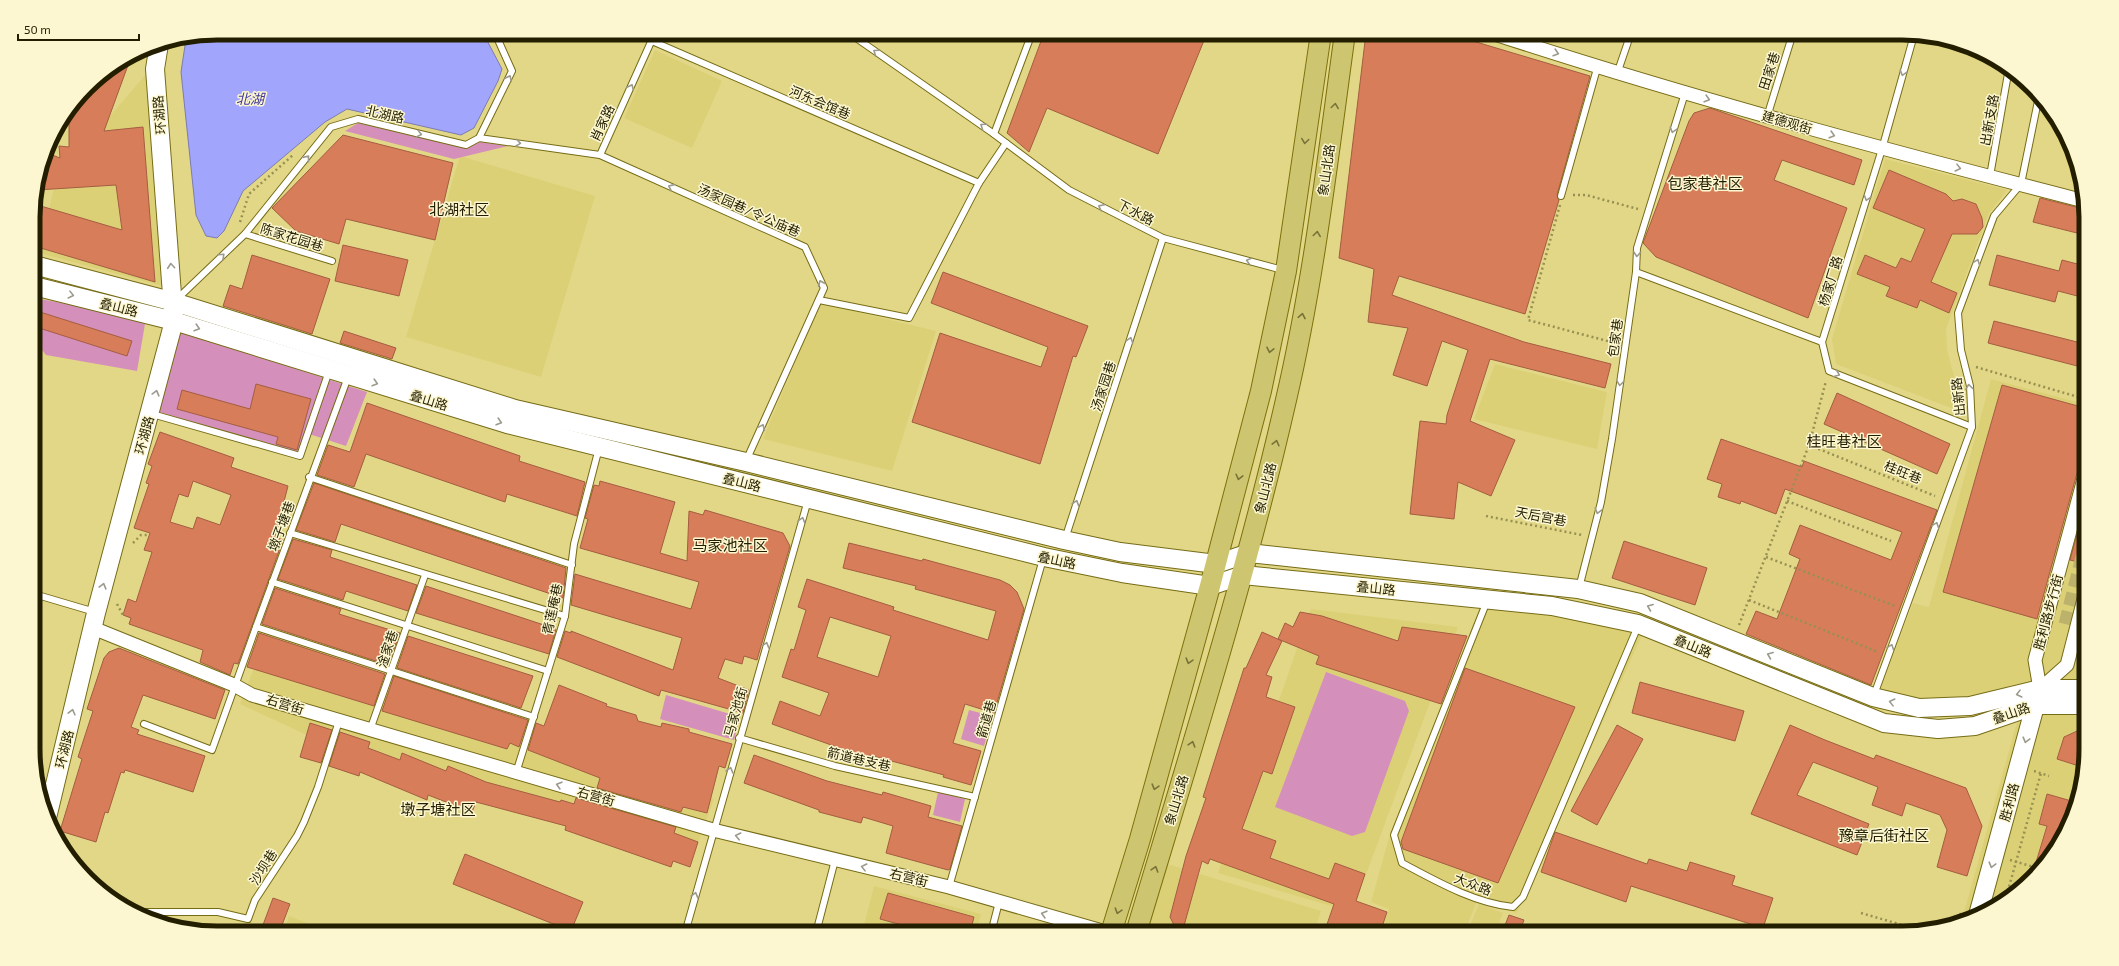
<svg xmlns="http://www.w3.org/2000/svg" width="2119" height="966" viewBox="0 0 2119 966" font-family="'Exo 2','Noto Sans SC',sans-serif">
	<style>
		.built { fill: #dcd077 }
		.green { fill: #d490bb }
		.water { fill: #a2a5fc; stroke: #7c7cb0 }
		.building { fill: #d87d59; stroke: #a45d41; fill-rule: evenodd }
		.lines { fill: none; stroke-linecap: round; stroke-linejoin: round }
		.street-tunnel { stroke: #bcb26c; stroke-width: 13; stroke-dasharray: 13 6; stroke-linecap: butt }
		.lane-casing { stroke: #766c16; stroke-width: 8 }
		.street-casing { stroke: #766c16; stroke-width: 15 }
		.secondary-casing { stroke: #766c16; stroke-width: 20 }
		.primary-casing { stroke: #7d710c; stroke-width: 22 }
		.path { stroke: #989053; stroke-width: 2.5; stroke-dasharray: 2 3; stroke-linecap: butt }
		.lane { stroke: #fff; stroke-width: 6 }
		.street { stroke: #fff; stroke-width: 13 }
		.secondary { stroke: #fff; stroke-width: 18 }
		.primary { stroke: #cec571; stroke-width: 20 }
		.oneway { stroke: #9c9a8c }
		.oneway2 { stroke: #787238 }
		.labels { text-anchor: middle; stroke-width: 3; stroke-linejoin: round; paint-order: stroke }
		.street-label { font-size: 13px; fill: #231e00; stroke: #fcf7d0 }
		.water-label { font-size: 14px; font-style: italic; fill: #443a9d; stroke: #fcf7d0 }
		.quarter-label { font-size: 15px; fill: #231e00; stroke: #fcf7d0 }
		.rim { fill: none; stroke: #231e00; stroke-width: 5 }
	</style>
	<rect width="100%" height="100%" fill="#e2d787"/>
	<g class="built">
		<polygon points="655,50 722,81 692,148 624,118"/>
		<polygon points="147,73 166,287 39,253 56,179"/>
		<polygon points="460,156 595,196 541,377 406,337"/>
		<polygon points="1885,159 2007,190 1989,213 1946,329 1947,350 1964,413 1836,364 1832,339"/>
		<polygon points="820,303 936,331 892,471 763,439"/>
		<polygon points="1495,364 1607,392 1597,449 1474,419"/>
		<polygon points="1991,379 2085,404 2085,458 2058,560 2085,461 2086,642 2072,694 2018,696 1982,712 1947,717 1915,715 1874,705 1913,603 1929,607"/>
		<polygon points="1480,607 1556,616 1642,635 1517,913 1477,901 1464,933 1381,933 1389,909 1371,902 1390,834"/>
		<polygon points="1311,609 1458,627 1352,912 1218,873"/>
		<polygon points="259,655 714,799 690,864 350,755 240,704"/>
		<polygon points="2024,697 2086,697 2086,749 2072,820 2040,870 2004,902 1961,923"/>
		<polygon points="1151,859 1321,911 1314,933 1128,933"/>
		<polygon points="874,886 981,914 976,933 862,933"/>
		<polygon points="1479,904 1503,913 1495,933 1467,933"/>
		<polygon points="289,916 332,933 284,933"/>
	</g>
	<g class="green">
		<polygon points="358,123 466,148 480,142 508,146 454,159 345,131"/>
		<polygon points="34,298 146,318 137,371 46,355 34,340"/>
		<polygon points="179,331 367,392 346,446 306,433 299,453 159,412"/>
		<polygon points="1326,672 1405,701 1409,711 1365,832 1352,836 1275,807"/>
		<polygon points="666,695 740,717 734,740 660,719"/>
		<polygon points="969,710 992,716 984,746 961,739"/>
		<polygon points="938,792 965,799 960,822 933,815"/>
	</g>
	<polygon class="water" points="217,33 483,33 502,69 498,81 474,128 461,135 347,109 325,122 243,191 224,231 217,238 206,236 196,215 181,72 186,39"/>
	<g class="building">
		<polygon points="1044,33 1207,33 1158,154 1047,108 1029,152 1007,133"/>
		<polygon points="1366,33 1446,33 1590,76 1557,195 1559,200 1525,314 1399,276 1392,295 1524,342 1611,364 1605,388 1490,359 1470,421 1515,440 1491,496 1458,482 1454,519 1410,514 1420,421 1446,424 1447,415 1468,350 1442,341 1427,386 1393,375 1408,328 1368,322 1374,269 1339,258"/>
		<polygon points="131,57 104,131 143,127 155,282 34,246 34,204 122,230 116,185 37,190 47,153 60,158 59,146 69,147 69,114 96,79"/>
		<polygon points="1710,108 1862,160 1854,185 1782,160 1774,180 1847,208 1808,318 1656,257 1643,243 1689,121 1694,113"/>
		<polygon points="343,135 453,163 435,240 346,219 339,244 296,231 272,208"/>
		<polygon points="1889,170 1946,194 1953,201 1962,199 1976,204 1982,218 1983,227 1977,234 1952,234 1931,282 1957,293 1949,313 1920,300 1917,308 1886,296 1890,287 1857,274 1865,255 1896,268 1901,258 1911,262 1925,229 1873,208"/>
		<polygon points="2040,198 2084,209 2085,235 2033,222"/>
		<polygon points="343,245 408,260 399,296 335,281"/>
		<polygon points="252,255 330,279 312,334 223,306 230,285 242,289"/>
		<polygon points="1997,255 2059,271 2062,260 2085,266 2085,298 2058,291 2055,302 1989,285"/>
		<polygon points="943,272 1088,326 1076,357 1073,356 1040,464 912,422 940,333 1041,367 1048,347 931,303"/>
		<polygon points="40,312 132,341 127,356 36,327"/>
		<polygon points="1994,321 2085,344 2085,368 1988,343"/>
		<polygon points="344,331 396,348 392,359 340,343"/>
		<polygon points="256,384 311,399 297,450 276,444 278,437 177,409 182,390 250,409"/>
		<polygon points="2002,385 2085,408 2085,451 2077,473 2037,619 1943,592"/>
		<polygon points="1837,393 1950,444 1937,474 1824,424"/>
		<polygon points="367,403 520,456 519,461 585,482 577,516 507,494 505,502 366,454 354,487 317,475 328,445 350,452"/>
		<path d="M160,432L234,458L231,467L288,486L275,537L283,540L238,664L234,663L230,675L200,662L203,650L129,624L131,618L123,615L128,599L136,602L152,552L144,550L150,533L134,528L149,484L146,483L152,466L148,464ZM193,481L231,495L220,525L197,517L193,529L170,522L179,494L188,497Z"/>
		<polygon points="1721,439 1802,467 1804,461 1937,510 1871,685 1746,634 1756,611 1777,619 1800,559 1789,554 1800,525 1891,560 1902,532 1785,489 1776,514 1741,501 1740,504 1718,497 1722,484 1707,479"/>
		<polygon points="600,481 675,502 660,553 687,561 689,511 703,515 705,510 783,533 790,546 757,660 744,656 742,664 725,659 718,678 749,690 743,713 661,690 659,696 557,657 565,631 571,633 571,631 673,670 682,638 571,605 575,574 691,609 699,582 580,548 588,519 585,518 594,485 599,486"/>
		<polygon points="314,483 566,568 563,598 341,524 335,542 296,530"/>
		<polygon points="2084,508 2085,535 2078,562 2070,560"/>
		<polygon points="293,539 332,550 330,557 417,585 408,611 346,591 343,600 278,579"/>
		<polygon points="1624,541 1707,568 1695,605 1612,578"/>
		<path d="M849,543L922,561L923,559L1000,580L1010,585L1017,592L1024,609L994,713L965,704L953,743L981,751L971,785L943,777L944,775L869,755L868,758L772,724L780,701L820,716L829,693L782,677L791,649L794,650L806,610L798,607L807,579L894,607L893,610L988,640L996,611L915,589L916,586L843,568ZM830,617L891,636L878,677L817,657Z"/>
		<polygon points="426,586 556,629 549,654 416,613"/>
		<polygon points="275,588 341,609 339,614 400,633 388,665 262,624"/>
		<polygon points="1300,612 1322,616 1398,641 1402,627 1467,636 1441,704 1316,664 1319,656 1278,639 1285,623 1293,627"/>
		<polygon points="1262,632 1282,641 1266,675 1272,677 1266,697 1295,707 1272,774 1263,771 1242,829 1276,841 1270,858 1329,879 1335,863 1365,874 1356,901 1387,912 1380,933 1324,933 1334,904 1210,859 1208,864 1202,861 1182,933 1178,933 1170,917 1186,856 1206,798 1203,797 1244,668 1246,668"/>
		<polygon points="259,633 385,674 374,706 247,667"/>
		<polygon points="408,636 533,676 521,708 397,668"/>
		<polygon points="119,648 225,690 215,719 143,695 131,727 139,730 137,734 205,756 193,792 125,770 124,773 121,772 108,813 105,812 96,842 60,831 82,759 78,757 93,711 87,709 104,658 109,652"/>
		<polygon points="1465,668 1575,707 1498,883 1403,849 1401,842"/>
		<polygon points="394,676 528,720 519,747 510,743 507,749 382,711"/>
		<polygon points="1640,682 1744,711 1735,741 1632,713"/>
		<polygon points="559,685 607,704 606,706 636,715 638,721 661,727 662,723 689,729 689,732 732,744 725,768 719,766 707,813 683,807 681,812 597,788 600,778 528,750 536,723 544,726"/>
		<polygon points="310,723 332,730 321,763 300,757"/>
		<polygon points="1617,725 1643,739 1597,825 1571,811"/>
		<polygon points="1790,725 1825,740 1874,759 1876,755 1966,788 1982,826 1967,876 1937,867 1947,830 1940,815 1906,803 1902,816 1872,805 1878,787 1813,762 1797,795 1869,824 1857,855 1751,814"/>
		<polygon points="2086,727 2086,749 2082,767 2057,759 2064,737"/>
		<polygon points="340,732 370,742 368,748 400,760 402,753 446,771 448,766 486,782 560,802 561,800 574,804 576,798 676,827 674,833 698,842 690,867 673,861 671,867 565,830 566,826 476,802 472,812 428,795 427,800 360,772 359,776 329,766"/>
		<polygon points="754,755 827,781 882,795 883,792 931,806 928,817 962,826 950,869 948,870 886,853 893,826 863,817 861,823 819,812 819,810 744,783"/>
		<polygon points="2047,794 2075,802 2072,820 2040,870 2031,879 2047,826 2039,824"/>
		<polygon points="1555,832 1647,864 1649,859 1687,871 1690,862 1735,876 1732,885 1773,898 1763,928 1631,886 1626,902 1541,872"/>
		<polygon points="465,854 583,902 571,931 453,884"/>
		<polygon points="888,893 974,917 970,933 931,933 880,919"/>
		<polygon points="273,898 290,904 279,933 260,933"/>
		<polygon points="1509,915 1524,920 1519,933 1502,933"/>
	</g>
	<g class="lines">
		<polyline class="street-tunnel" points="2065,624 2085,545"/>
		<g class="lane-casing">
			<g id="lane">
				<polyline points="849,33 994,134 1069,190 1163,238 1283,270"/>
				<polyline points="1914,35 1882,149 1822,342 1829,371 1972,427"/>
				<polyline points="652,41 979,183"/>
				<polyline points="1618,71 1631,33"/>
				<polyline points="1767,117 1793,33"/>
				<polyline points="994,134 1032,33"/>
				<polyline points="479,138 600,155 655,33"/>
				<polyline points="600,155 805,247 824,288 746,461"/>
				<polyline points="1990,176 2009,68"/>
				<polyline points="1561,196 1598,65"/>
				<polyline points="245,234 332,261"/>
				<polyline points="1636,272 1822,342"/>
				<polyline points="176,300 245,234 331,127 358,119 466,145 479,138 512,71 495,33"/>
				<polyline points="819,300 909,318 979,183 1006,143"/>
				<polyline points="152,414 300,456 329,371"/>
				<polyline points="309,477 572,565"/>
				<polyline points="290,533 565,616"/>
				<polyline points="1065,539 1163,238"/>
				<polyline points="272,582 548,671"/>
				<polyline points="1579,588 1601,502 1612,439 1636,272 1637,248 1685,93"/>
				<polyline points="34,594 95,612"/>
				<path d="M1487,601L1394,835L1402,863C1436,881 1474,903 1513,907L1523,897L1638,626"/>
				<polyline points="256,627 534,717"/>
				<polyline points="1874,695 1972,427 1970,386 1961,350 1958,313 1994,216 2021,184 2039,96"/>
				<polyline points="144,724 212,750 256,627 348,377"/>
				<polyline points="370,730 425,575"/>
				<polyline points="739,738 835,766 975,797"/>
				<polyline points="516,773 565,616 574,544 599,448"/>
				<polyline points="949,887 1043,559"/>
				<polyline points="134,912 218,912 248,919 255,900 297,836 304,822 318,787 339,721"/>
				<polyline points="685,933 808,500"/>
				<polyline points="816,933 835,860"/>
				<polyline points="991,933 999,902"/>
			</g>
		</g>
		<g class="street-casing">
			<g id="street">
				<path d="M1492,33C1687,97 1886,150 2084,201"/>
				<polyline points="93,628 234,685 252,695 713,830 949,887 1109,933"/>
				<polyline points="2040,689 2035,660 2085,475"/>
				<polyline points="2040,689 2067,665 2086,591"/>
			</g>
		</g>
		<g class="secondary-casing">
			<g id="secondary">
				<polyline points="34,265 174,302 515,409 746,462 1064,540 1120,552 1216,564 1249,553 1578,589 1640,603 1873,697 1919,708 1970,706 2040,689 2086,689"/>
				<polyline points="34,286 174,321 507,424 1044,557 1122,573 1210,586 1243,575 1552,606 1638,624 1884,723 1938,729 1975,726 2036,705 2086,705"/>
				<polyline points="47,818 96,613 174,321 155,69 159,44"/>
				<polyline points="1978,915 2038,695"/>
			</g>
		</g>
		<g class="primary-casing">
			<g id="primary">
				<polyline points="1111,933 1140,839 1210,586 1261,391 1286,271 1321,33"/>
				<path d="M1136,933C1189,756 1245,580 1286,400C1314,280 1328,156 1345,33"/>
			</g>
		</g>
		<g class="path">
			<polyline points="1573,195 1586,195 1638,209"/>
			<polyline points="1560,205 1528,320 1615,343"/>
			<polyline points="240,222 249,194 293,155"/>
			<polyline points="1976,367 2085,399"/>
			<polyline points="1809,445 1935,496"/>
			<polyline points="1787,501 1891,541"/>
			<polyline points="1486,516 1582,535"/>
			<polyline points="133,543 141,535 149,535"/>
			<polyline points="1766,557 1895,606"/>
			<polyline points="1749,600 1878,652"/>
			<polyline points="117,604 123,615"/>
			<polyline points="1739,625 1809,445 1826,381"/>
			<polyline points="2034,771 2049,776"/>
			<polyline points="2010,860 2041,869"/>
			<polyline points="2005,901 2041,773"/>
			<polyline points="1861,913 1923,931"/>
			<polyline points="1957,924 1961,913"/>
		</g>
		<use href="#lane" class="lane"/>
		<use href="#street" class="street"/>
		<use href="#secondary" class="secondary"/>
		<use href="#primary" class="primary"/>
	</g>
	<defs><path id="oneway-chevron" d="M-2-3.5L2.5 0L-2 3.5" fill="none" stroke-width="1.6" stroke-linecap="round" stroke-linejoin="round"/></defs>
	<g class="oneway">
		<use href="#oneway-chevron" transform="translate(876 52) rotate(-145)"/>
		<use href="#oneway-chevron" transform="translate(1556 53) rotate(17)"/>
		<use href="#oneway-chevron" transform="translate(1903 73) rotate(106)"/>
		<use href="#oneway-chevron" transform="translate(509 78) rotate(-64)"/>
		<use href="#oneway-chevron" transform="translate(631 87) rotate(-65)"/>
		<use href="#oneway-chevron" transform="translate(1707 99) rotate(16)"/>
		<use href="#oneway-chevron" transform="translate(983 126) rotate(-145)"/>
		<use href="#oneway-chevron" transform="translate(1673 130) rotate(107)"/>
		<use href="#oneway-chevron" transform="translate(419 134) rotate(14)"/>
		<use href="#oneway-chevron" transform="translate(1832 135) rotate(16)"/>
		<use href="#oneway-chevron" transform="translate(518 143) rotate(8)"/>
		<use href="#oneway-chevron" transform="translate(307 158) rotate(-51)"/>
		<use href="#oneway-chevron" transform="translate(1958 168) rotate(14)"/>
		<use href="#oneway-chevron" transform="translate(671 187) rotate(-156)"/>
		<use href="#oneway-chevron" transform="translate(1867 198) rotate(107)"/>
		<use href="#oneway-chevron" transform="translate(1101 207) rotate(-153)"/>
		<use href="#oneway-chevron" transform="translate(1637 254) rotate(95)"/>
		<use href="#oneway-chevron" transform="translate(222 256) rotate(-43)"/>
		<use href="#oneway-chevron" transform="translate(1249 261) rotate(-165)"/>
		<use href="#oneway-chevron" transform="translate(1977 262) rotate(-69)"/>
		<use href="#oneway-chevron" transform="translate(171 266) rotate(-95)"/>
		<use href="#oneway-chevron" transform="translate(821 283) rotate(-113)"/>
		<use href="#oneway-chevron" transform="translate(71 295) rotate(14)"/>
		<use href="#oneway-chevron" transform="translate(197 328) rotate(17)"/>
		<use href="#oneway-chevron" transform="translate(1130 340) rotate(-72)"/>
		<use href="#oneway-chevron" transform="translate(1837 374) rotate(22)"/>
		<use href="#oneway-chevron" transform="translate(375 383) rotate(17)"/>
		<use href="#oneway-chevron" transform="translate(1620 383) rotate(98)"/>
		<use href="#oneway-chevron" transform="translate(1969 387) rotate(-97)"/>
		<use href="#oneway-chevron" transform="translate(156 393) rotate(-75)"/>
		<use href="#oneway-chevron" transform="translate(499 422) rotate(17)"/>
		<use href="#oneway-chevron" transform="translate(762 427) rotate(-66)"/>
		<use href="#oneway-chevron" transform="translate(1076 503) rotate(-72)"/>
		<use href="#oneway-chevron" transform="translate(1598 511) rotate(105)"/>
		<use href="#oneway-chevron" transform="translate(802 520) rotate(-74)"/>
		<use href="#oneway-chevron" transform="translate(1936 525) rotate(-70)"/>
		<use href="#oneway-chevron" transform="translate(103 586) rotate(-75)"/>
		<use href="#oneway-chevron" transform="translate(1650 607) rotate(-158)"/>
		<use href="#oneway-chevron" transform="translate(766 645) rotate(-74)"/>
		<use href="#oneway-chevron" transform="translate(1891 647) rotate(-70)"/>
		<use href="#oneway-chevron" transform="translate(1770 655) rotate(-158)"/>
		<use href="#oneway-chevron" transform="translate(2019 694) rotate(166)"/>
		<use href="#oneway-chevron" transform="translate(1892 702) rotate(-166)"/>
		<use href="#oneway-chevron" transform="translate(72 712) rotate(-76)"/>
		<use href="#oneway-chevron" transform="translate(2026 740) rotate(105)"/>
		<use href="#oneway-chevron" transform="translate(730 770) rotate(-74)"/>
		<use href="#oneway-chevron" transform="translate(559 785) rotate(-164)"/>
		<use href="#oneway-chevron" transform="translate(738 836) rotate(-167)"/>
		<use href="#oneway-chevron" transform="translate(1992 865) rotate(105)"/>
		<use href="#oneway-chevron" transform="translate(864 867) rotate(-166)"/>
		<use href="#oneway-chevron" transform="translate(695 895) rotate(-75)"/>
		<use href="#oneway-chevron" transform="translate(1044 914) rotate(-164)"/>
	</g>
	<g class="oneway2">
		<use href="#oneway-chevron" transform="translate(1335 106) rotate(-82)"/>
		<use href="#oneway-chevron" transform="translate(1305 141) rotate(98)"/>
		<use href="#oneway-chevron" transform="translate(1317 234) rotate(-82)"/>
		<use href="#oneway-chevron" transform="translate(1302 316) rotate(-79)"/>
		<use href="#oneway-chevron" transform="translate(1270 350) rotate(102)"/>
		<use href="#oneway-chevron" transform="translate(1276 443) rotate(-76)"/>
		<use href="#oneway-chevron" transform="translate(1239 477) rotate(104)"/>
		<use href="#oneway-chevron" transform="translate(1189 661) rotate(106)"/>
		<use href="#oneway-chevron" transform="translate(1192 744) rotate(-73)"/>
		<use href="#oneway-chevron" transform="translate(1155 787) rotate(106)"/>
		<use href="#oneway-chevron" transform="translate(1155 869) rotate(-73)"/>
		<use href="#oneway-chevron" transform="translate(1118 911) rotate(107)"/>
	</g>
	<g class="labels">
		<g class="street-label">
			<text transform="translate(1769 71) rotate(-72)" y="5">田家巷</text>
			<text transform="translate(820 102) rotate(23)" y="5">河东会馆巷</text>
			<text transform="translate(385 114) rotate(13)" y="5">北湖路</text>
			<text transform="translate(159 115) rotate(-95)" y="5">环湖路</text>
			<text transform="translate(1989 120) rotate(-80)" y="5">出新支路</text>
			<text transform="translate(1787 122) rotate(16)" y="5">建德观街</text>
			<text transform="translate(602 123) rotate(-65)" y="5">肖家路</text>
			<text transform="translate(1326 170) rotate(-82)" y="5">象山北路</text>
			<text transform="translate(749 210) rotate(24)" y="5">汤家园巷/令公庙巷</text>
			<text transform="translate(1136 212) rotate(27)" y="5">下水路</text>
			<text transform="translate(292 237) rotate(17)" y="5">陈家花园巷</text>
			<text transform="translate(1830 281) rotate(-73)" y="5">杨家厂路</text>
			<text transform="translate(119 307) rotate(14)" y="5">叠山路</text>
			<text transform="translate(1615 338) rotate(-82)" y="5">包家巷</text>
			<text transform="translate(1103 386) rotate(-72)" y="5">汤家园巷</text>
			<text transform="translate(1958 397) rotate(-96)" y="5">出新路</text>
			<text transform="translate(429 400) rotate(17)" y="5">叠山路</text>
			<text transform="translate(144 435) rotate(-75)" y="5">环湖路</text>
			<text transform="translate(1903 472) rotate(22)" y="5">桂旺巷</text>
			<text transform="translate(742 482) rotate(14)" y="5">叠山路</text>
			<text transform="translate(1265 488) rotate(-76)" y="5">象山北路</text>
			<text transform="translate(1541 516) rotate(11)" y="5">天后宫巷</text>
			<text transform="translate(281 526) rotate(-70)" y="5">墩子塘巷</text>
			<text transform="translate(1057 560) rotate(12)" y="5">叠山路</text>
			<text transform="translate(1376 588) rotate(6)" y="5">叠山路</text>
			<text transform="translate(552 609) rotate(-78)" y="5">青莲庵巷</text>
			<text transform="translate(2048 612) rotate(-75)" y="5">胜利路步行街</text>
			<text transform="translate(1693 646) rotate(22)" y="5">叠山路</text>
			<text transform="translate(387 649) rotate(-71)" y="5">淦家巷</text>
			<text transform="translate(285 704) rotate(17)" y="5">右营街</text>
			<text transform="translate(735 712) rotate(-74)" y="5">马家池街</text>
			<text transform="translate(2011 713) rotate(-19)" y="5">叠山路</text>
			<text transform="translate(986 719) rotate(-74)" y="5">箭道巷</text>
			<text transform="translate(64 749) rotate(-76)" y="5">环湖路</text>
			<text transform="translate(859 759) rotate(13)" y="5">箭道巷支巷</text>
			<text transform="translate(596 796) rotate(16)" y="5">右营街</text>
			<text transform="translate(1176 800) rotate(-73)" y="5">象山北路</text>
			<text transform="translate(2009 802) rotate(-75)" y="5">胜利路</text>
			<text transform="translate(263 867) rotate(-58)" y="5">沙坝巷</text>
			<text transform="translate(909 877) rotate(14)" y="5">右营街</text>
			<text transform="translate(1473 884) rotate(21)" y="5">大众路</text>
		</g>
		<g class="water-label">
			<text x="250" y="104">北湖</text>
		</g>
		<g class="quarter-label">
			<text x="1705" y="189">包家巷社区</text>
			<text x="459" y="215">北湖社区</text>
			<text x="1844" y="447">桂旺巷社区</text>
			<text x="730" y="551">马家池社区</text>
			<text x="438" y="815">墩子塘社区</text>
			<text x="1884" y="841">豫章后街社区</text>
		</g>
	</g>
	<path d="M0 0H2119V966H0ZM217 40H1902A177 177 0 0 1 2079 217V749A177 177 0 0 1 1902 926H217A177 177 0 0 1 40 749V217A177 177 0 0 1 217 40Z" fill="#fcf7d0" fill-rule="evenodd"/>
	<path class="rim" d="M217 40H1902A177 177 0 0 1 2079 217V749A177 177 0 0 1 1902 926H217A177 177 0 0 1 40 749V217A177 177 0 0 1 217 40Z"/>
	<path d="M18 34v6h121v-6" fill="none" stroke="#231e00" stroke-width="2"/>
	<text x="24" y="34" font-size="12" fill="#231e00" stroke="#fcf7d0" stroke-width="3" paint-order="stroke">50 m</text>
</svg>
